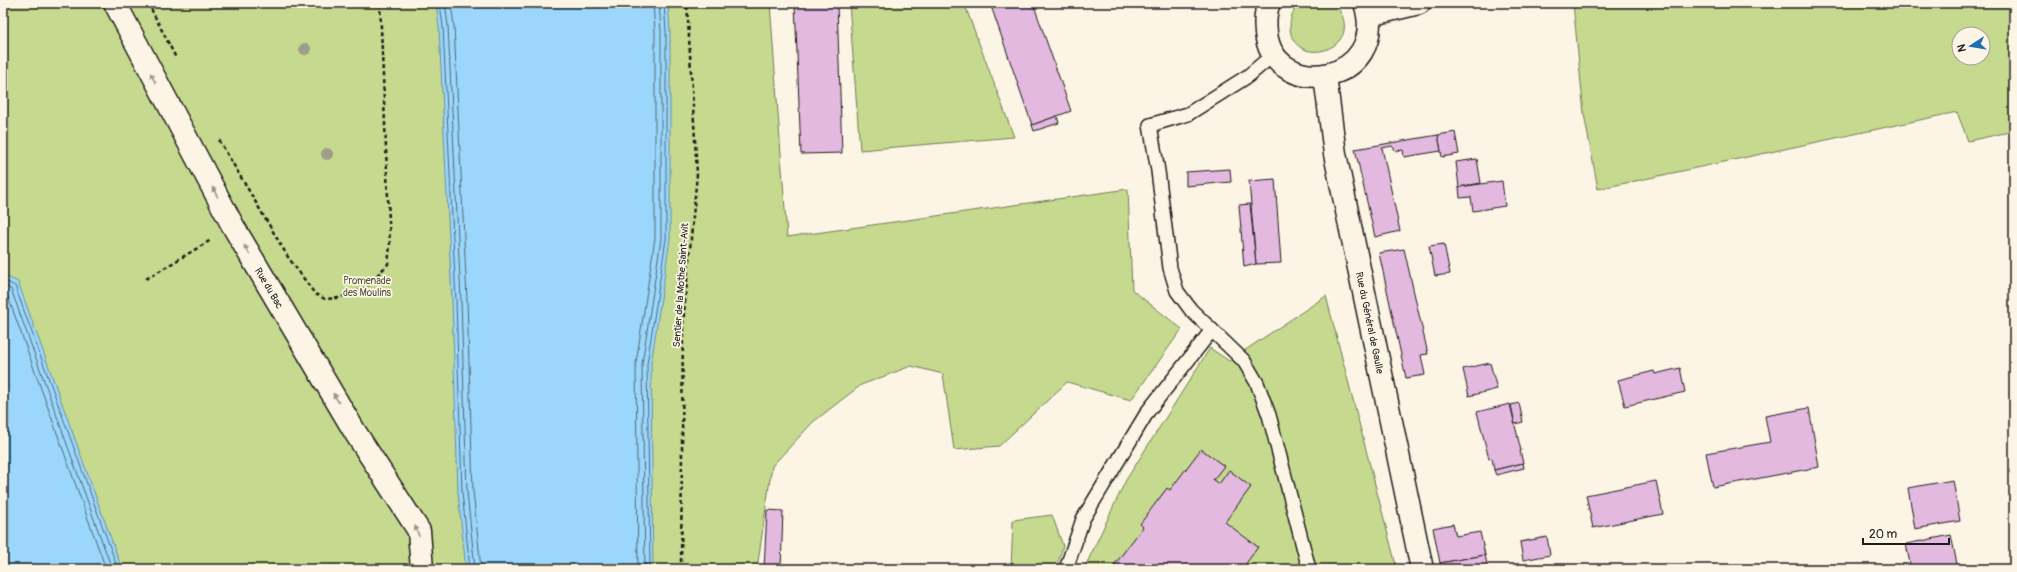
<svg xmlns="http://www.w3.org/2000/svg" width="2017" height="572" viewBox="0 0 2017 572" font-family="Pangolin,sans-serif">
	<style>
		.green { fill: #c6da8f; stroke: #717b56; fill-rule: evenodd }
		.water { fill: #9bd7fc; stroke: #688ca2 }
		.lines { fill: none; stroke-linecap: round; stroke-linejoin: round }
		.shore { stroke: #4f6776; stroke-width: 1 }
		.building { fill: #e3b9e0; stroke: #1c1c1c }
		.lane-casing { stroke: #1c1c1c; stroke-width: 16 }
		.street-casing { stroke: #1c1c1c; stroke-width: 25 }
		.secondary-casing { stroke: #1c1c1c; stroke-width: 25 }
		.path { stroke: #1c1c1c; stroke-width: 2.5; stroke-dasharray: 4 3; stroke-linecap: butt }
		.lane { stroke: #fcf5e5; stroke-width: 13 }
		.street { stroke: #fcf5e5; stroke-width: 22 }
		.secondary { stroke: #fcf5e5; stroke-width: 22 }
		.tree { fill: #9d9d89 }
		.oneway { fill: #97938b }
		.labels { text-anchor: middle; stroke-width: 3.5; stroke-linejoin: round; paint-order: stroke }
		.park-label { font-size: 10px; fill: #4f553e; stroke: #fcf5e5 }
		.street-label { font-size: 10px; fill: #1c1c1c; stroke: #fcf5e5 }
	</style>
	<rect width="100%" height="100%" fill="#fcf5e5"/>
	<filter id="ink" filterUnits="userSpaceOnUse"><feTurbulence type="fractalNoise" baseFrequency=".025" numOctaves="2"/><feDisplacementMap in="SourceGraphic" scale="8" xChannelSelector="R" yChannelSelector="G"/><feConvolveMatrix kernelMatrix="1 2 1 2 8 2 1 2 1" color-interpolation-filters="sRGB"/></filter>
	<g filter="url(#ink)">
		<g class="green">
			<polygon points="3,3 770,3 787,237 1128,189 1132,290 1182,329 1131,400 1067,382 999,446 954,450 943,374 911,366 861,385 813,422 772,466 757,569 117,569 3,376"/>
			<polygon points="849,3 964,3 1014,137 860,150"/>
			<path d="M1300,3L1335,4C1371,49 1292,72 1290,27C1290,18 1293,9 1300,3Z"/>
			<path d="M1573,3H2014V131L1968,141L1957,112L1598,189L1584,114ZM1959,34H1983V58H1959Z"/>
			<polygon points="1326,296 1397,569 1084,569 1126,480 1210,348 1229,361"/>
			<polygon points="1052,515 1063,546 1056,569 1011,569 1013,520"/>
		</g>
		<g class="water">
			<polygon points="436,3 668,3 670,30 670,239 651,364 653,569 466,569 458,493 452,301 439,27"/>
			<polygon points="3,275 18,282 122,569 3,569"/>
		</g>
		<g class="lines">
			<g class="shore">
				<polyline points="440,3 443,27 456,301 462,492 470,569"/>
				<polyline points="445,3 448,26 461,300 467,492 475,569"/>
				<polyline points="451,3 454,26 467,300 473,491 481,569"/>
				<polyline points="3,280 15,286 118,569"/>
				<polyline points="3,285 11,289 112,569"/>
				<polyline points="3,292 7,294 106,569"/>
				<polyline points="638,569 636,363 655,238 655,31 653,3"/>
				<polyline points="645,569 642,364 661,239 661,31 659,3"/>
				<polyline points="650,569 647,364 666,239 666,31 664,3"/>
			</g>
		</g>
		<g class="building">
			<polygon points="795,3 837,3 842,153 801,154"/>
			<polygon points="990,3 1033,3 1071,111 1032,125"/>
			<polygon points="1057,116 1059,123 1034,131 1032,125"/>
			<polygon points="1455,132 1459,154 1442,157 1438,135"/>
			<polygon points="1438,135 1441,151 1404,157 1403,150 1396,151 1392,146 1382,148 1400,231 1375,237 1355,149"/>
			<polygon points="1477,159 1481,183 1459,187 1456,162"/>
			<polygon points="1230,169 1231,182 1186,186 1186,172"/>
			<polygon points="2014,176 2014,205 2009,177"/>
			<polygon points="1275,179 1281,263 1256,264 1249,181"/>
			<polygon points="1502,181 1505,206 1473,211 1471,197 1460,198 1459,187"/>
			<polygon points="1250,204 1256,264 1244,267 1239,205"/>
			<polygon points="1444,244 1450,274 1435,276 1429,246"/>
			<polygon points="1404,249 1428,354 1421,355 1425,375 1406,378 1379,253"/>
			<polygon points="1490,363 1497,389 1469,396 1463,369"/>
			<polygon points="1680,368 1685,392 1625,406 1618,380 1654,371 1655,374"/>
			<polygon points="1519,403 1523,422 1515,424 1511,405"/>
			<polygon points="1510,404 1521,451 1520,451 1523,463 1494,470 1492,458 1489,459 1477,412"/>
			<polygon points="1809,408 1819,467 1713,487 1706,453 1770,442 1765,416"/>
			<polygon points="1201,449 1224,466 1213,480 1219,484 1229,470 1251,487 1225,522 1258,547 1242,569 1114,569 1112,568 1143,527 1140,524 1167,488 1170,490"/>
			<polygon points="1523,463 1524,468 1496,475 1494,470"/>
			<polygon points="1953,480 1960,521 1915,529 1908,488"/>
			<polygon points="1656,481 1663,514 1593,528 1586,495"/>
			<polygon points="767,510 783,511 781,569 764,569"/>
			<polygon points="1453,524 1456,536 1480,532 1485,555 1440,563 1433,528"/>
			<polygon points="1951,535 1958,569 1911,569 1906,544"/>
			<polygon points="1547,537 1550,555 1523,560 1520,542"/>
			<polygon points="1485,555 1488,569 1441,569 1440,563"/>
		</g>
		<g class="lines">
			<g class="lane-casing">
				<g id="lane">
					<polyline points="1274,54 1248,76 1188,114 1150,125 1158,171 1170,268 1177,291 1191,310 1244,361 1257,383 1269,415 1309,569"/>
					<polyline points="1066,569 1083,519 1148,411 1212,330"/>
				</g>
			</g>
			<g class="street-casing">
				<g id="street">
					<path id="s1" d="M115,3L233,226L355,432L419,531L422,569"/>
				</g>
			</g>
			<g class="secondary-casing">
				<g id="secondary">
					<path d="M1269,3C1265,12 1265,23 1266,33C1274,102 1391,84 1365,3"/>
					<polyline points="1369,15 1419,3"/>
					<path id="s2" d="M1325,76L1335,154L1422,569"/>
				</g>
			</g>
			<g class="path">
				<polyline points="148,3 176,58"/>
				<polyline points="219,140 288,257 315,294 325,299 338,298 365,288 388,264 390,246 380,3"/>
				<polyline points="146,279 211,240"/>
				<polyline points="681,569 683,324 697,174 687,3"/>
			</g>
			<use href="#lane" class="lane"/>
			<use href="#street" class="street"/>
			<use href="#secondary" class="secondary"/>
		</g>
		<g class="tree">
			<circle cx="305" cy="49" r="6"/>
			<circle cx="327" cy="154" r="6"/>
		</g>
		<defs><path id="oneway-solid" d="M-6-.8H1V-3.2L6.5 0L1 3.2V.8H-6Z"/></defs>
		<g class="oneway">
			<use href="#oneway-solid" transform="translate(153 78) rotate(-117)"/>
			<use href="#oneway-solid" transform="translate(215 192) rotate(-118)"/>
			<use href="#oneway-solid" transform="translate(247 250) rotate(-121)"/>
			<use href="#oneway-solid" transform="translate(336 398) rotate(-121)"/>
			<use href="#oneway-solid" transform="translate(417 531) rotate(-111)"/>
		</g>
	</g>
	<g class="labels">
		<g class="park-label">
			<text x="367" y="284">Promenade<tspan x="367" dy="12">des Moulins</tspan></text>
		</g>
		<g class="street-label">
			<text transform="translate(680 285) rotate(-86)" y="4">Sentier de la Mothe Saint-Avit</text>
			<text dy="4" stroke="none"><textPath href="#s1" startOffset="324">Rue du Bac</textPath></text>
			<text dy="4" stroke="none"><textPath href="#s2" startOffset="251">Rue du Général de Gaulle</textPath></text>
		</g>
	</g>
	<rect width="2017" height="572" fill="none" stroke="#fcf5e5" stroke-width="16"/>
	<rect x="8" y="8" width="2001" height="556" fill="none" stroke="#1c1c1c" stroke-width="1.5" filter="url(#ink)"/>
	<g transform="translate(1971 46) rotate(258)"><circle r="19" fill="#fcf5e5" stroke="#a29e95"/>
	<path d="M0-3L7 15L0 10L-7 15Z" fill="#1f6fb2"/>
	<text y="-6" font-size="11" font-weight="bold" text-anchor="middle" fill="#1c1c1c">N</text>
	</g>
	<path d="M1863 538v6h86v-6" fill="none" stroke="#1c1c1c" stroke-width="2"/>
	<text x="1869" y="538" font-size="12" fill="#1c1c1c" stroke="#fcf5e5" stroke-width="3" paint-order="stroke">20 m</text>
</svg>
